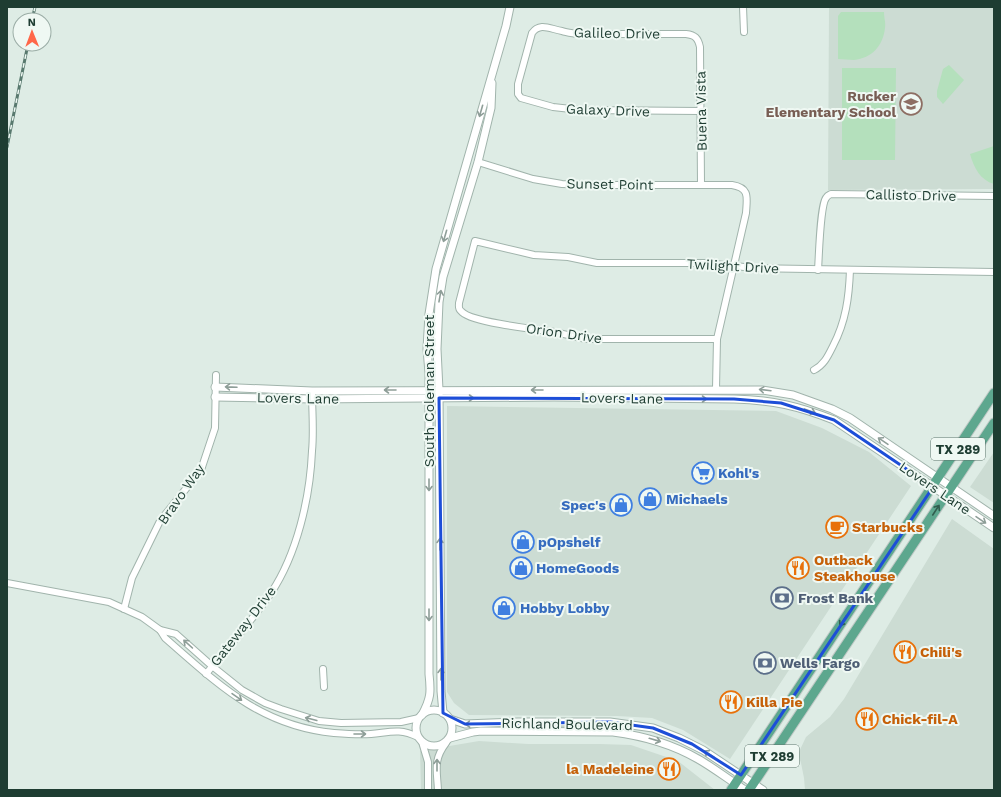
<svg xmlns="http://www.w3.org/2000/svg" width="1001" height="797" viewBox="0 0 1001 797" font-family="'Work Sans',sans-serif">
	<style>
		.built { fill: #ccdcd3 }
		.green { fill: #b4e0bc }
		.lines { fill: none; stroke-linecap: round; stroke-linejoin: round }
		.minor-casing { stroke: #a1b4ac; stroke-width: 8 }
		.tertiary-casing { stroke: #a1b4ac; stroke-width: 9 }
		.primary-casing { stroke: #c0c9c6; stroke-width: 11 }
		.minor { stroke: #fff; stroke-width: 6 }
		.tertiary { stroke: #fff; stroke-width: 7 }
		.primary { stroke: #5da78e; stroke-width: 9 }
		.rail-casing { stroke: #58796e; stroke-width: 3 }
		.rail { stroke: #eff8f3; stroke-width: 1.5; stroke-dasharray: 4.5; stroke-linecap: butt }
		.oneway { stroke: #8e9e98 }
		.oneway2 { stroke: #315d4e }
		.marked { fill: none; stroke: #1d4ed8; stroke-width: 3; stroke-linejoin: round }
		.labels { text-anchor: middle; stroke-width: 4; stroke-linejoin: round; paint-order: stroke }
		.shield { fill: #eff8f3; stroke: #5d756c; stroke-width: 1 }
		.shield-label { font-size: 13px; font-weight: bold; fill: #1e3d32 }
		.street-label { font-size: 14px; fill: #1e3d32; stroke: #eff8f3 }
		.education-label { font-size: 14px; font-weight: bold; fill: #785e54; stroke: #eff8f3; text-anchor: end }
		.shop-label { font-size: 14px; font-weight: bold; fill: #366cbe; stroke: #eff8f3; text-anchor: start }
		.food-label { font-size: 14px; font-weight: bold; fill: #c56008; stroke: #eff8f3; text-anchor: start }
		.service-label { font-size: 14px; font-weight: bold; fill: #4e5e75; stroke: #eff8f3; text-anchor: start }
	</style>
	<rect width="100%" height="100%" fill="#deece5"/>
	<g class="built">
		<polygon points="829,7 994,7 994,189 828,190"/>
		<polygon points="447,406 776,411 822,428 869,452 911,486 730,759 683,730 652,718 617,716 469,715 454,703 447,692"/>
		<polygon points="994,452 994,503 970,487"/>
		<polygon points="952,519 994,549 994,790 805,790 804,778 801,763 798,754 806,737 830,717 844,699"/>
		<polygon points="479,741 528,744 600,744 631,745 678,761 715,790 421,790 420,751"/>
	</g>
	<g class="green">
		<path d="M841,12H884C884,18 886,23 885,28C883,46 872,58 854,60C849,60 843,59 838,59V16Z"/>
		<polygon points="949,65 964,80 943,104 937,97 937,91 943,69"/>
		<polygon points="842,68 896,68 895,160 842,160"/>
		<path d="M994,146V184C980,180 974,168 970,154Z"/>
	</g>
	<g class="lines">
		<g class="minor-casing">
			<g id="minor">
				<polyline points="743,7 744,32"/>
				<path d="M700,111L580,110L553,107L521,98L518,94V84L532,33C540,22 550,29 562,31C567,33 573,33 578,34H686C695,35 698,38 700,47L701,185"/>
				<path d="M478,162L533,179L562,184L596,185H732C750,188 747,197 746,213L717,339L716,389"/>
				<path d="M818,270C819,257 820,206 826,198C828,195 829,195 831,194L994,196"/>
				<path d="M717,339H588C576,338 566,334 554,332C538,329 470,323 461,311C458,309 459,306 459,303L475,241L534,255L568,257L597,263H705L754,268L994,272"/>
				<path d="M814,370C824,365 828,356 833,346C846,321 849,297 850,270"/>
				<polyline points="7,583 109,602 142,617 160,630 176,634 212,666 242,690 265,703 281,709 319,721 341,723 401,722 419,718"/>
				<polyline points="124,609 132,578 160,521 201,470 215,428 216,375"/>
				<path d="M160,630L165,638C218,684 260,726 334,733C346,734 359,735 371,734C391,732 399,728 418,737"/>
				<polyline points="323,669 324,687"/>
				<path d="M206,674C228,647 252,621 271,593C297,554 310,498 312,451C314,431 312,411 312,391"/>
				<polyline points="422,742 428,762 428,790"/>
				<path d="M438,790C437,770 433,760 446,743"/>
			</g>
		</g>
		<g class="tertiary-casing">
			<g id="tertiary">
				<polyline points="215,387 312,391 762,390 793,395 832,409 850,418 994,516"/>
				<path d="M215,397L312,399L554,397L734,399C773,400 798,406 834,420L994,528"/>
				<circle cx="434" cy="728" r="18"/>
				<polyline points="443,713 441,691 439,390 437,349 439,302 443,277 478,162 491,108 492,83"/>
				<path d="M422,715C431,698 431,692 429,674V373L427,349L429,314L436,269L506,26L510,7"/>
				<polyline points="450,719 465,724 518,722 610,722 653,728 679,738 703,750 763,790"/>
				<path d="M450,738L473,732L481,731L613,732C644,736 672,744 698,759C714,768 729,780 745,790"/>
			</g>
		</g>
		<g class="primary-casing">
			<g id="primary">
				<polyline points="731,790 994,393"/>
				<polyline points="749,790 994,423"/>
			</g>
		</g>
		<use href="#minor" class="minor"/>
		<use href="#tertiary" class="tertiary"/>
		<use href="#primary" class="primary"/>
		<g class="rail-casing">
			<g id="rail">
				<polyline points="32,20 35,7"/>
				<polyline points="7,147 28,44"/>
			</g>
		</g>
		<use href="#rail" class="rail"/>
	</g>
	<defs><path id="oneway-shaft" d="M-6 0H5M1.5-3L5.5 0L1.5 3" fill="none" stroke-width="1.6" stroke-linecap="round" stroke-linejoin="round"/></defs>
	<g class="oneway">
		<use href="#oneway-shaft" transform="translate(481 111) rotate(106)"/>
		<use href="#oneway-shaft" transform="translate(445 236) rotate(106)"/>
		<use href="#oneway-shaft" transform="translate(440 296) rotate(-80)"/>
		<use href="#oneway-shaft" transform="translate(231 387) rotate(-178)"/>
		<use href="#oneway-shaft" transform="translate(390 390) rotate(180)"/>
		<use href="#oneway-shaft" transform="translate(537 390) rotate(-180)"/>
		<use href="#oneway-shaft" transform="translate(765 390) rotate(-173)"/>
		<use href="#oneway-shaft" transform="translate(468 398)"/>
		<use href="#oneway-shaft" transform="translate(701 399)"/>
		<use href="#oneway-shaft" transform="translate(810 411) rotate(20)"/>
		<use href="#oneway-shaft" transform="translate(883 441) rotate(-146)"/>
		<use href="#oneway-shaft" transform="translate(429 485) rotate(90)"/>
		<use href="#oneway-shaft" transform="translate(981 520) rotate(34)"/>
		<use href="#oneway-shaft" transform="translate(440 544) rotate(-90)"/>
		<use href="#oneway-shaft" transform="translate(429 615) rotate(90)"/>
		<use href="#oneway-shaft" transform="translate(188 644) rotate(-138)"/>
		<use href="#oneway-shaft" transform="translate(441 674) rotate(-90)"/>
		<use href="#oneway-shaft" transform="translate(237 697) rotate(35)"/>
		<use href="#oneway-shaft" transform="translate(311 719) rotate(-166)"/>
		<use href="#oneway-shaft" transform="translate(471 724) rotate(177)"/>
		<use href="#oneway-shaft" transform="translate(360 734)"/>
		<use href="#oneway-shaft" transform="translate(655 740) rotate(16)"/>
		<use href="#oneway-shaft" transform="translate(709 754) rotate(-147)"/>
		<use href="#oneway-shaft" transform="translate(437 765) rotate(-90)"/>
	</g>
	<g class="oneway2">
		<use href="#oneway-shaft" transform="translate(936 510) rotate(-57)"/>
		<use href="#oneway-shaft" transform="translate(843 621) rotate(124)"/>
	</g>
	<path class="marked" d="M439,398L734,399L781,403L834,420L933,487L741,775L692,744L653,728L610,722L465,724L443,713Z"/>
	<defs>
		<g id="school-ring" transform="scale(1.15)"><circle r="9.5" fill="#eff8f3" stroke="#8d6e63" stroke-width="1.5"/><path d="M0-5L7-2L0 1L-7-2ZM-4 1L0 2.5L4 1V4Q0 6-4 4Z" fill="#8d6e63"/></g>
		<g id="supermarket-ring" transform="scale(1.15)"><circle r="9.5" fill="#eff8f3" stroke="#3f7fe0" stroke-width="1.5"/><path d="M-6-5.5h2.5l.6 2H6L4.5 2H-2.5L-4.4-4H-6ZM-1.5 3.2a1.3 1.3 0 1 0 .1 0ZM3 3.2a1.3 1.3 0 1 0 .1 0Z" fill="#3f7fe0"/></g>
		<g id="shop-ring" transform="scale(1.15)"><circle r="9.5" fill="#eff8f3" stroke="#3f7fe0" stroke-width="1.5"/><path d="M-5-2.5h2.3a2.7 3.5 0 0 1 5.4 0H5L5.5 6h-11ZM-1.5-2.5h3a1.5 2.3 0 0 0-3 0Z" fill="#3f7fe0"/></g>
		<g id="cafe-ring" transform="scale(1.15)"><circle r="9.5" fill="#eff8f3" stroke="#e8710a" stroke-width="1.5"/><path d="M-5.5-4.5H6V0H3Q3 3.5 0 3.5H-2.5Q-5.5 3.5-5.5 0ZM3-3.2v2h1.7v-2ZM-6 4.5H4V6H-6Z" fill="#e8710a"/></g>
		<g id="restaurant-ring" transform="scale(1.15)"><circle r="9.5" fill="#eff8f3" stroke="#e8710a" stroke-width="1.5"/><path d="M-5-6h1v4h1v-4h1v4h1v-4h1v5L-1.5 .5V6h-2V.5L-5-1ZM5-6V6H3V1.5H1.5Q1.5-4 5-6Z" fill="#e8710a"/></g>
		<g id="bank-ring" transform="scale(1.15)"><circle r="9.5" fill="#eff8f3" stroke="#5c6f8a" stroke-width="1.5"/><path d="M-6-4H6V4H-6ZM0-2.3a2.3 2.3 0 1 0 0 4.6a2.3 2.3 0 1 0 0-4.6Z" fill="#5c6f8a"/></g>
	</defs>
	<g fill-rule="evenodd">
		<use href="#school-ring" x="911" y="104"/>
		<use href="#supermarket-ring" x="703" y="473"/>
		<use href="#shop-ring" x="650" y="499"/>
		<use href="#shop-ring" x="621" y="505"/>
		<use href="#cafe-ring" x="837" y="527"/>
		<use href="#shop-ring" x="523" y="542"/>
		<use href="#shop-ring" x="521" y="568"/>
		<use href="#restaurant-ring" x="798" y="568"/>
		<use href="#bank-ring" x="782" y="598"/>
		<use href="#shop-ring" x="504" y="608"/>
		<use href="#restaurant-ring" x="905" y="652"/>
		<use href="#bank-ring" x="765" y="663"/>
		<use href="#restaurant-ring" x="731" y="702"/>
		<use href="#restaurant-ring" x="867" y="719"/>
		<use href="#restaurant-ring" x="669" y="769"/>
	</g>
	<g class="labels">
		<g class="shield">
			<rect x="931" y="438" width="54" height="22" rx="3"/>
			<rect x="745" y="745" width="54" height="22" rx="3"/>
		</g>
		<g class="shield-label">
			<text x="958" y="454">TX 289</text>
			<text x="772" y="761">TX 289</text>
		</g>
		<g class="street-label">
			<text transform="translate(617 33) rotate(1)" y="5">Galileo Drive</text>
			<text transform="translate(608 110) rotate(2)" y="5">Galaxy Drive</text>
			<text transform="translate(701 111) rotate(-91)" y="5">Buena Vista</text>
			<text transform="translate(610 184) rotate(1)" y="5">Sunset Point</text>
			<text transform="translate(911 195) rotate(1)" y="5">Callisto Drive</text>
			<text transform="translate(733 266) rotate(3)" y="5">Twilight Drive</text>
			<text transform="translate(564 333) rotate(8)" y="5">Orion Drive</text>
			<text transform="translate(429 391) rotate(-90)" y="5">South Coleman Street</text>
			<text transform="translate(298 398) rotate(1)" y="5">Lovers Lane</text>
			<text transform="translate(622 398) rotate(1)" y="5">Lovers Lane</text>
			<text transform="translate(935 488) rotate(34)" y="5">Lovers Lane</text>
			<text transform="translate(181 494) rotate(-55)" y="5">Bravo Way</text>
			<text transform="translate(243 626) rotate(-52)" y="5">Gateway Drive</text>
			<text transform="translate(567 724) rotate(1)" y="5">Richland Boulevard</text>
		</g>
		<g class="education-label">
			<text x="896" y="101">Rucker<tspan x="896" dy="16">Elementary School</tspan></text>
		</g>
		<g class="shop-label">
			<text x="718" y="478">Kohl's</text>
			<text x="666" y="504">Michaels</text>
			<text x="606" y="510" text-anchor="end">Spec's</text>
			<text x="538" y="547">pOpshelf</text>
			<text x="536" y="573">HomeGoods</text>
			<text x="520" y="613">Hobby Lobby</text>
		</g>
		<g class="food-label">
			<text x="852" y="532">Starbucks</text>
			<text x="814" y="565">Outback<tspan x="814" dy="16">Steakhouse</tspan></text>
			<text x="920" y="657">Chili's</text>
			<text x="746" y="707">Killa Pie</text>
			<text x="882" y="724">Chick-fil-A</text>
			<text x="654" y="774" text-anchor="end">la Madeleine</text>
		</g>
		<g class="service-label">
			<text x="798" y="603">Frost Bank</text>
			<text x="780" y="668">Wells Fargo</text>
		</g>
	</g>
	<rect width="1001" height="797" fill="none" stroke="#1e3d32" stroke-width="16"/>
	<g transform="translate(32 32) rotate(359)"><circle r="19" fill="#eff8f3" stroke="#9bada6"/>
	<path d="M0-3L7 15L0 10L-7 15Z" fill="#ff6749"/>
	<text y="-6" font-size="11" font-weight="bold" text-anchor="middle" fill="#1e3d32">N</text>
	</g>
</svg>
